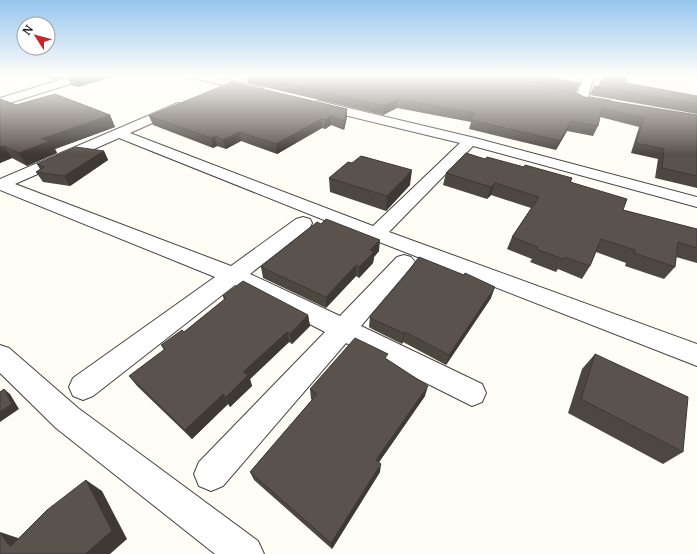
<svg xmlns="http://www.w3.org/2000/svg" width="697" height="554" viewBox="0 0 697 554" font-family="Merriweather,serif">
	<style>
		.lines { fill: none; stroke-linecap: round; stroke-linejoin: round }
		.minor-casing { stroke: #444; stroke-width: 2 }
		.minor { fill: #fff; fill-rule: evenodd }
		.wall { fill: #4d4742 }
		.shaded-wall { fill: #3f3936 }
		.building { fill: #5a524d; stroke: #3f3936 }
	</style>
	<rect width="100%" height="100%" fill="#fffdf5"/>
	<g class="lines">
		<g class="minor-casing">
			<g id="minor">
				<polygon points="73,76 90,76 89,78 0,106 0,98"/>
				<polygon points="191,76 212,76 262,88 264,90 258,93 192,78"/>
				<polygon points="584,76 594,76 588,97 611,101 613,104 611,107 607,108 577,102 575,100"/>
				<polygon points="319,101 475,138 697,197 697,207 473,146 389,232 697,344 697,366 369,238 119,138 15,184 231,266 296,219 303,217 310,219 312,223 310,227 250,274 340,316 397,257 404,255 411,257 415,262 411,267 361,326 482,384 486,393 482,402 472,406 346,343 223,486 211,491 199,486 194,474 199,462 325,332 235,285 93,396 83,400 73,396 69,387 73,378 215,277 0,190 0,179 178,103 182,104 184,107 182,110 130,133 373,226 460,143 315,108 313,105 315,102"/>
				<polygon points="0,345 9,348 78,408 258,541 264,554 215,554 56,428 0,373"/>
			</g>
		</g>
		<use href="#minor" class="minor"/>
	</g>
	<g class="wall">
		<polygon points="43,76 66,76 54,80"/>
		<polygon points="67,76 116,76 78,87 71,85"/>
		<polygon points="246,76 481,76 570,92 487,76 546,76 580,83 576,93 584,97 697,115 697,188 655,178 658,159 631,153 639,127 600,117 598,126 593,136 567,131 556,150 469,129 471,122 397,108 383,115 248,83"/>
		<polygon points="626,83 697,96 697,114 590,95 594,86 598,87"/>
		<polygon points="0,99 16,105 110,115 115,127 55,149 57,153 27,166 12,158 0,163"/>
		<polygon points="347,109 347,117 344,130 331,125 325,129 322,128 277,154 241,141 226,149 217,146 213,148 153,125 149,116"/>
		<polygon points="104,151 108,160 70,186 43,182 36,172 40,169 37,164"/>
		<polygon points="485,159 572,178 571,182 623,210 697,229 697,263 676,257 675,267 664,279 625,266 626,263 596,252 590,266 582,279 558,269 556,272 530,262 532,259 507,249 512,237 531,208 491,195 487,199 443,185 446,173"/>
		<polygon points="352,163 410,185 386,211 330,192 329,178"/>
		<polygon points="379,251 374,257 373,263 359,278 356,276 326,308 263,278 261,267"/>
		<polygon points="223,296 308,315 310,326 292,344 289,342 250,379 252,386 230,407 228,404 192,439 137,386 129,376 164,350 161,345 184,332 224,300"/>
		<polygon points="491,298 446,365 403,342 402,344 372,329 369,327 370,316"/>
		<polygon points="595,354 683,452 663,464 568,413 582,369"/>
		<polygon points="387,360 425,396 379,462 380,472 332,549 254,480 250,472 312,400 311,399 310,389"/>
	</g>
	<g class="shaded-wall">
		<polygon points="53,76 66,76 54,80"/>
		<polygon points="76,76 116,76 78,87 73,77"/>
		<polygon points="397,99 397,108 383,115 384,106"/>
		<polygon points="347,109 347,117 344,130 344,121"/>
		<polygon points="110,115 115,127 55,149 57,153 27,166 19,153 41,139"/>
		<polygon points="331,116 331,125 325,129 325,120"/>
		<polygon points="321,119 322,128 277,154 276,144"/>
		<polygon points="571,121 567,131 556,150 560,141"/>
		<polygon points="239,132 241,141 226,149 223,140"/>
		<polygon points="215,136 217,146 213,148 211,138"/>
		<polygon points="4,146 12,158 0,163 0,147"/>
		<polygon points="104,151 108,160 70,186 64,176"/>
		<polygon points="412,170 410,185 386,211 387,196"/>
		<polygon points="495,183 491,195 487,199 491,187"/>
		<polygon points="380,240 379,251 374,257 373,263 359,278 359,267 370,250"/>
		<polygon points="356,265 356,276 326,308 326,297"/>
		<polygon points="495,287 491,298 446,365 449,355"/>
		<polygon points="308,315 310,326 292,344 290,334"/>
		<polygon points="287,332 289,342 250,379 252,386 230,407 226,397 243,372"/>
		<polygon points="405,332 403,342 402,344 404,333"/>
		<polygon points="428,386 425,396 375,468 376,460"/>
		<polygon points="4,389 10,394 19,409 0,422 0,412"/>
		<polygon points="223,394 228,404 192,439 185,430"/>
		<polygon points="381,464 380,472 332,549 331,543"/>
		<polygon points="86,480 102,491 127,539 110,554 85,554"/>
		<polygon points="0,532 21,539 10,547 0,533"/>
	</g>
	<g class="building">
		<polygon points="254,76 481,76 579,94 584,97 697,115 697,176 662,168 664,149 636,143 644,118 602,108 598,126 571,121 560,141 471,120 475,113 397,99 384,106"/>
		<polygon points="533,76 546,76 580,83 579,85"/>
		<polygon points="604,76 627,76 626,83 697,96 697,104 594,86 598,87"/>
		<polygon points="232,82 347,109 344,121 331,116 325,120 321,119 276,144 239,132 223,140 215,136 211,138 149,116"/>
		<polygon points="55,94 110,115 41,139 50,141 19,153 4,146 0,147 0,99 16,105"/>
		<polygon points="76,147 104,151 64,176 36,172 44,167 37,164"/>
		<polygon points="466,153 485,159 487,157 524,167 525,165 572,178 570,182 627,199 623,210 697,229 697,248 678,242 675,267 634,253 635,250 601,239 590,266 565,257 563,259 536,249 538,247 512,237 539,197 495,183 491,187 446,173"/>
		<polygon points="361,156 412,170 387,196 329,178 348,162 352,163"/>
		<polygon points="326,219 380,240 370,250 374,252 359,267 356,265 326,297 261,267 317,222 321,224"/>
		<polygon points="419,257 464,275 465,273 495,287 449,355 405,332 404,333 372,319 370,316 403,278"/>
		<polygon points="243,281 308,315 290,334 287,332 243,372 248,375 226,397 223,394 185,430 129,376 165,349 161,345 182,330 184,332 226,298 223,296"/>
		<polygon points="355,338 388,354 385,358 428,386 376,460 381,464 331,543 250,472 317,394 310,389"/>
		<polygon points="595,354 688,397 683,452 581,399"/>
		<polygon points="4,389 12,404 0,412 0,392"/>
		<polygon points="86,480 112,531 85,554 0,554 0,533 10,547 47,510"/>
	</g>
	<linearGradient id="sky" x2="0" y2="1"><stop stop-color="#95c6ee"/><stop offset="0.49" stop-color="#fffefa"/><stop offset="1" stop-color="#fffefa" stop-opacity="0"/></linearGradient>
	<rect width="697" height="154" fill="url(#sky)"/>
	<g transform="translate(36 36) rotate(306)"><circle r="19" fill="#ffffff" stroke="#a0a0a0"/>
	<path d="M0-3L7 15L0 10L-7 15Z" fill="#c4262e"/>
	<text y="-6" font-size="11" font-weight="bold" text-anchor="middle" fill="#111111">N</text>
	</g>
</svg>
